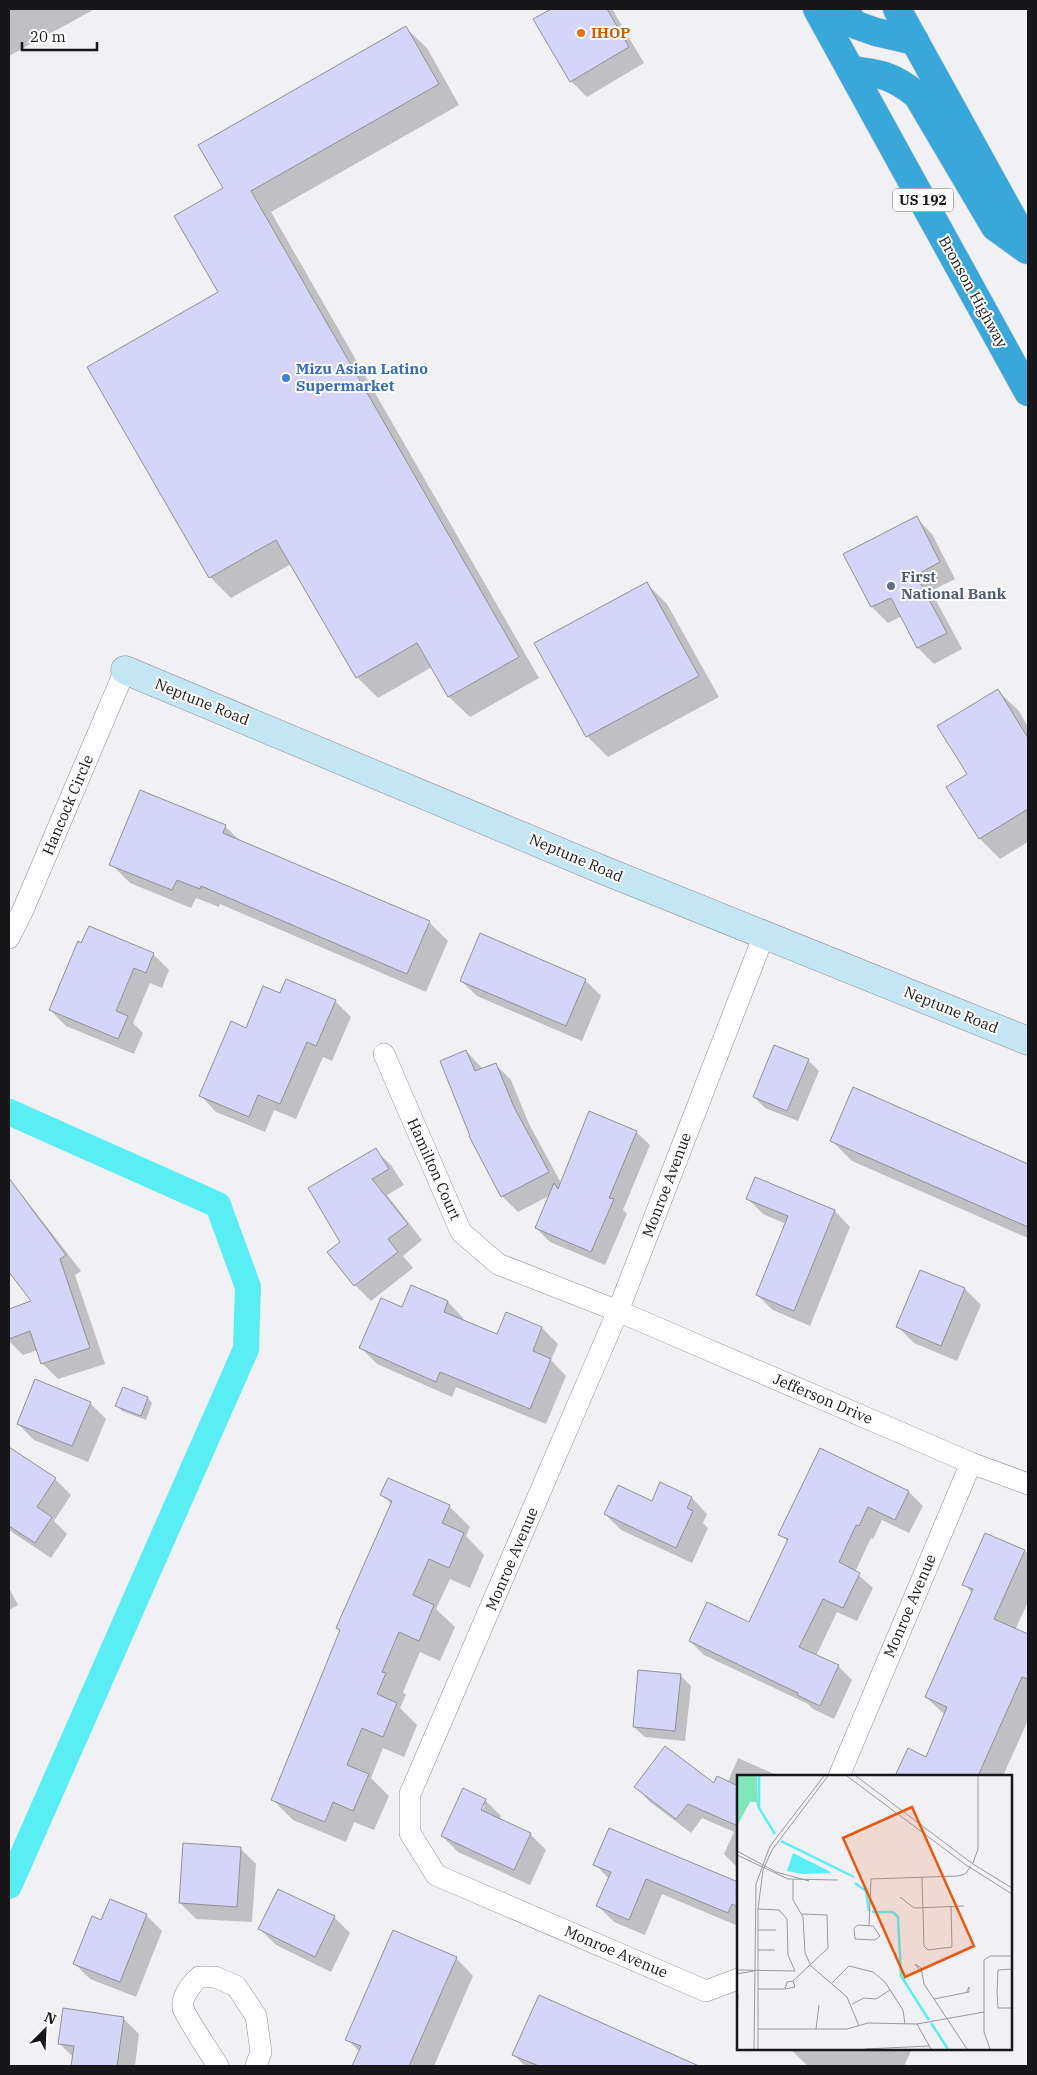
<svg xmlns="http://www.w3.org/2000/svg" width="1037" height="2075" viewBox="0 0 1037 2075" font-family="'IBM Plex Serif',serif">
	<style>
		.shadow { fill: #0003; fill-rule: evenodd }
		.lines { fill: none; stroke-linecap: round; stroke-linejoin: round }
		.canal { stroke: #58eef3; stroke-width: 26 }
		.building { fill: #d5d5f9; stroke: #919195 }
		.street-casing { stroke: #8e8e92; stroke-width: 22 }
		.secondary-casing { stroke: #8e8e92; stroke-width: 29 }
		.highway-casing { stroke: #ccc; stroke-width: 29 }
		.street { stroke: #fff; stroke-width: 21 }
		.secondary { stroke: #c3e5f4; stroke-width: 28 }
		.highway { stroke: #38a8db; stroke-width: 28 }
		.food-dot { fill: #e8710a; stroke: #fefeff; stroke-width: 2 }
		.shop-dot { fill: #3f7fe0; stroke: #fefeff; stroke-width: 2 }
		.service-dot { fill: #5c6f8a; stroke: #fefeff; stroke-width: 2 }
		.labels { text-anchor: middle; stroke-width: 4; stroke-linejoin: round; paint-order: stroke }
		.shield { fill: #fefeff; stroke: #5c5c5e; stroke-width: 1 }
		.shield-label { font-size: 14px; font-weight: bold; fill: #171719 }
		.food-label { font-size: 15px; font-weight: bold; fill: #c56008; stroke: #fefeff; text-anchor: start }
		.street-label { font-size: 15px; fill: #171719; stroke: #fefeff }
		.shop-label { font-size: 15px; font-weight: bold; fill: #366cbe; stroke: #fefeff; text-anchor: start }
		.service-label { font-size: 15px; font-weight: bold; fill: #4e5e75; stroke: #fefeff; text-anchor: start }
		.inset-river { fill: none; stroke: #58eef3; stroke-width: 2.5 }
		.inset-road { fill: none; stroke: #99999d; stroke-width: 1 }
		.view { fill: #e8590c; fill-opacity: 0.15; stroke: #e8590c; stroke-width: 2.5 }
		.inset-edge { fill: none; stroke: #171719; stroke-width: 2.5 }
	</style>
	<rect width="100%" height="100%" fill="#f0f0f5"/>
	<g class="shadow">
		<polygon points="9,9 95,9 9,56"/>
		<polygon points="554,9 612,9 644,63 587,97 571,81 535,20"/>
		<polygon points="406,28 427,48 459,105 271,212 539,678 470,717 449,697 432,667 378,698 357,677 291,564 231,598 210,577 224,189"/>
		<polygon points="916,518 932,534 955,579 931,591 962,649 934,664 918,648 902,616 888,623 872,607 845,555"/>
		<polygon points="646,583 667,604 719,697 608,757 587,736"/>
		<polygon points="998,691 1019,711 1028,727 1028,842 1000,859 980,839"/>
		<polygon points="225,826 241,842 429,922 448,941 426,992 220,904 219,907 196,898 191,908 130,883 111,864"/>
		<polygon points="153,954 169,970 162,988 150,983 133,1023 143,1033 134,1054 66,1026 50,1010"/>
		<polygon points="585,980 601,996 582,1041 477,996 461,981"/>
		<polygon points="280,995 335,1001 351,1017 332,1061 323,1057 296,1119 274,1110 265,1132 216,1112 201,1096 247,1029"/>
		<polygon points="466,1051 483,1069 495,1064 511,1080 529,1124 561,1183 636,1132 650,1145 623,1210 627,1214 605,1265 550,1242 536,1228 551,1195 518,1212 502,1196"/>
		<polygon points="808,1060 819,1071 798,1121 765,1108 754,1097"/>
		<polygon points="853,1089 1028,1166 1028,1238 852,1161 831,1140"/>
		<polygon points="375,1150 391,1165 404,1185 387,1195 422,1240 403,1256 413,1268 371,1301 355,1285 329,1252 342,1242"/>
		<polygon points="9,1182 23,1196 81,1271 75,1275 105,1364 58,1379 42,1363 38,1350 23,1355 9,1341 9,1310 33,1302 12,1274 9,1277"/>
		<polygon points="748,1199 835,1211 850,1227 810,1326 773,1310 757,1295 786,1224 763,1214"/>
		<polygon points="921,1271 965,1289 981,1305 957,1361 914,1343 898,1327"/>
		<polygon points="448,1302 463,1318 462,1321 497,1336 507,1313 542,1328 558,1344 551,1360 566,1376 546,1424 456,1387 452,1397 377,1364 361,1348 402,1308"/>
		<polygon points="148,1398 152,1403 146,1420 122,1411 117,1406"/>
		<polygon points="90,1403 106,1419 88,1462 34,1440 18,1424"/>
		<polygon points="820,1450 909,1492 923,1506 909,1533 882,1520 873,1539 871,1538 855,1572 873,1588 857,1621 837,1612 816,1656 838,1666 852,1680 834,1719 813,1709 808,1704 704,1655 690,1641 750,1624 788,1542 780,1534"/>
		<polygon points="15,1453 55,1479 71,1495 54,1521 67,1534 51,1558 9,1530 9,1462"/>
		<polygon points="382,1495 449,1506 470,1527 466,1536 484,1555 470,1588 450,1579 436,1609 455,1627 440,1661 420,1652 403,1692 406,1695 400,1708 417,1725 404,1757 383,1748 371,1778 389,1796 374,1830 354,1822 346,1842 293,1820 272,1799 341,1632 337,1628 392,1505"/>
		<polygon points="692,1498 707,1514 703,1523 708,1528 692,1563 621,1530 605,1514 652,1502"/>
		<polygon points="986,1534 1028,1553 1028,1602 1015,1630 1028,1636 1028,1720 1003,1776 903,1776 898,1772 927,1758 945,1715 926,1697 972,1593 964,1584"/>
		<polygon points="9,1588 18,1605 9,1610"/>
		<polygon points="680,1675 691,1686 685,1741 645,1737 634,1727"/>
		<polygon points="738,1758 779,1776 738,1776 738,1868 724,1854 734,1832 702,1818 691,1833 650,1802 636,1787 728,1782"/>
		<path d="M485,1800L501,1816L499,1820L530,1834L546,1850L530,1885L458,1852L442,1836ZM482,1805H485L479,1816Z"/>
		<polygon points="609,1830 738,1884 738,1926 662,1894 645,1935 614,1922 598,1906 609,1879 595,1864"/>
		<polygon points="240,1848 256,1864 252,1922 196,1919 180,1903"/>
		<polygon points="146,1915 162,1931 136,1997 90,1979 75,1964 102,1922"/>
		<polygon points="334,1917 350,1933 331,1972 276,1945 260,1929"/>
		<polygon points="456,1958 473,1976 434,2066 354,2066 360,2052 347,2039"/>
		<polygon points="539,1997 695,2066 525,2066 514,2055"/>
		<polygon points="123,2018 139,2034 135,2066 73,2066 74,2058 60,2044"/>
		<polygon points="790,2049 912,2049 904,2066 808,2066"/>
	</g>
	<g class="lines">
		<polyline class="canal" points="9,1112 218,1205 248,1287 246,1349 9,1886"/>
	</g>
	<g class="building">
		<polygon points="551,9 607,9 629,47 570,82 533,19"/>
		<polygon points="406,26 439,84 251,191 519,657 448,697 417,643 356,678 276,540 209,578 87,367 218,292 174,216 223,188 198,145"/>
		<polygon points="917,516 940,562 916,575 947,633 917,648 891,598 871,607 843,554"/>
		<polygon points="647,582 699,676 586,737 534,643"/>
		<polygon points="998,689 1028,738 1028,809 979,839 946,787 967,774 937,726"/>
		<polygon points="140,790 226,825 223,833 430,921 407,974 201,886 200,889 177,880 172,890 109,865"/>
		<polygon points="89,926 154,953 146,973 134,968 116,1011 128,1016 118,1039 49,1010 78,941 81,943"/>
		<polygon points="480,933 586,979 566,1026 460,981"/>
		<polygon points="286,979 336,1000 316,1046 307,1042 280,1104 258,1095 249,1117 199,1096 231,1021 246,1028 263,986 280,993"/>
		<polygon points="774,1045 809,1059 787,1111 753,1097"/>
		<polygon points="466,1050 475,1071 496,1063 514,1107 549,1172 501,1197 469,1136 470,1136 440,1061"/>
		<polygon points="853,1087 1028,1164 1028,1227 830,1141"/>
		<polygon points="589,1111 637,1131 609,1198 614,1199 591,1252 535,1228 554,1183 558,1189"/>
		<polygon points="376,1148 389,1169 372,1179 408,1224 388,1239 398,1252 354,1286 327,1252 340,1242 308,1188"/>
		<polygon points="755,1177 835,1210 794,1311 756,1295 788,1216 746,1199"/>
		<polygon points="9,1178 66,1255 60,1259 90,1348 41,1364 30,1331 9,1339 9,1309 31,1301 9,1272"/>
		<polygon points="920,1270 965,1288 941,1346 896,1327"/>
		<polygon points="411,1285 448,1301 444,1312 497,1334 506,1312 542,1327 533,1351 551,1359 530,1409 440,1372 436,1382 359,1348 381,1298 402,1307"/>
		<polygon points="35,1379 91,1402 72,1446 17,1424"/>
		<polygon points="123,1387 148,1397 141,1416 115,1406"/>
		<polygon points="9,1447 56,1478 37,1507 52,1517 35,1543 9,1526"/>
		<polygon points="820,1448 909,1491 895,1520 868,1507 859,1526 856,1525 839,1562 860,1573 843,1608 823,1599 799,1647 839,1665 820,1706 797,1695 798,1693 689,1641 707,1602 749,1622 788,1539 778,1535"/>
		<polygon points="388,1478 450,1505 442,1523 464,1533 449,1568 429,1559 413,1595 434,1605 419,1641 399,1632 382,1672 386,1673 377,1694 397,1703 383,1737 362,1728 347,1765 369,1774 353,1811 333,1802 325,1822 271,1800 340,1630 336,1628 392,1501 380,1495"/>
		<polygon points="660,1482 692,1497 687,1508 693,1511 676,1548 604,1514 618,1485 652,1501"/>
		<polygon points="985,1533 1025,1550 994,1619 1028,1634 1028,1679 1022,1677 978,1776 895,1776 908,1748 926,1757 947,1707 925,1697 973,1589 962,1585"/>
		<polygon points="638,1670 681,1674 675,1731 633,1727"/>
		<polygon points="665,1746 714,1783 717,1776 738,1786 738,1826 688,1804 676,1819 634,1787"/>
		<polygon points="463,1788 486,1799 481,1810 531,1833 514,1870 441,1836"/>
		<polygon points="609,1828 738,1882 738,1907 732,1904 728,1913 646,1879 629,1920 596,1906 611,1872 593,1865"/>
		<polygon points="183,1843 241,1847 237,1907 179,1903"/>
		<polygon points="278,1889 335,1916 315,1957 258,1929"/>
		<polygon points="110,1899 147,1914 120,1982 73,1964 92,1916 101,1920"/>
		<polygon points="393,1930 457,1957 409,2066 352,2066 361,2046 345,2040"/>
		<polygon points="539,1995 699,2066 539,2066 512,2055"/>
		<polygon points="63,2008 124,2017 117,2066 71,2066 74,2046 58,2044"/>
	</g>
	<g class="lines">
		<g class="street-casing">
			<g id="street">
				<polyline points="9,938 23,910 125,670"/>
				<polyline points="384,1054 461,1232 498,1264 618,1311 971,1463 1028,1484"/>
				<polyline points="839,1776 971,1463"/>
				<polyline points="738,1979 706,1991 436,1875 410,1833 410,1794 618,1311 764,935"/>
				<path d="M218,2066C212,2056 185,2016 183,2008C181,1996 191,1985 199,1977H215L236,1986L256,2016L261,2052L256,2066"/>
			</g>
		</g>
		<g class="secondary-casing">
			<polyline id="secondary" points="125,670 603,870 1028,1041"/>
		</g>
		<g class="highway-casing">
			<g id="highway">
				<polyline points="817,9 1028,392"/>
				<polyline points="840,9 856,25 876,32 915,41"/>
				<polyline points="897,9 1028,246"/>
				<path d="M851,70C882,74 892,75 917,95L995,227L1027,250"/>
			</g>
		</g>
		<use href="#street" class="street"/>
		<use href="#secondary" class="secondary"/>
		<use href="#highway" class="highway"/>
	</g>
	<circle class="food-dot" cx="581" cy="33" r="5"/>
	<circle class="shop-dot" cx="286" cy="378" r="5"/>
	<circle class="service-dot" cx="891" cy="586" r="5"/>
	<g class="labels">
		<rect class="shield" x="893" y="188.5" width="60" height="23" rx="4"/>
		<g class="shield-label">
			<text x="923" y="205">US 192</text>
		</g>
		<g class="food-label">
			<text x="591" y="38">IHOP</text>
		</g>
		<g class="street-label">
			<text transform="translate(973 292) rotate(61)" y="5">Bronson Highway</text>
			<text transform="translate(202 702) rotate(22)" y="5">Neptune Road</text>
			<text transform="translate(68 805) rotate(-67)" y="5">Hancock Circle</text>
			<text transform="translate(576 858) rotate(23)" y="5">Neptune Road</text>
			<text transform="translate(951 1010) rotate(22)" y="5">Neptune Road</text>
			<text transform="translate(434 1169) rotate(66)" y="5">Hamilton Court</text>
			<text transform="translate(667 1185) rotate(-69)" y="5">Monroe Avenue</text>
			<text transform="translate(823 1399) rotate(23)" y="5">Jefferson Drive</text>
			<text transform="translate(512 1559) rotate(-67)" y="5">Monroe Avenue</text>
			<text transform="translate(910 1606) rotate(-67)" y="5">Monroe Avenue</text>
			<text transform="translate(616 1952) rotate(23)" y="5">Monroe Avenue</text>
		</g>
		<g class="shop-label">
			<text x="296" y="374">Mizu Asian Latino<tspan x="296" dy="17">Supermarket</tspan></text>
		</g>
		<g class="service-label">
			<text x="901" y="582">First<tspan x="901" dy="17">National Bank</tspan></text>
		</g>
	</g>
	<g transform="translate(737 1775)">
		<rect width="275" height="275" fill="#f0f0f5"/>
		<path d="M0,1H20L21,34L19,27H13L0,51Z" fill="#80e7bb"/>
		<path d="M56,78L92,96L94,98L66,99L50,96Z" fill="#58eef3"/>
		<path class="inset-river" d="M22,1V33L38,59M44,66L117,102M118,108L129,116L132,136M135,137H156L161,142L164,201L192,245M194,248L211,274"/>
		<path class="inset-road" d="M110,1L229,90L275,119M119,1L236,89L275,113M0,76L39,97L72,106M0,80L51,104L101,105M236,88L241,74V1M185,103L187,171L191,175L215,172L214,132M134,104L221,101L228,99L234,91M56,105V125L66,142L68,178L74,191L110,222L122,251M163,122L177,133L227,131M121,150L136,151L143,161L138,165L118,164L117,153ZM132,150L134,104M21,155H39M21,175H38M275,194L261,195L260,217L261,233H275M0,195L58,196L51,180L50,144L42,135L21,134M184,197L178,189L184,193L187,209L230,274M0,199L17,196M56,206L91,173L90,140L65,139M56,206L58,212L48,214L50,207ZM95,208L112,191L136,197L148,207L166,235L168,249M21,214H48M197,224L232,217V212L229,218M115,229L127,223L139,224L153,215M180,249L194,274M0,250L1,219M21,254H110L131,248L180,249L247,237M79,254L82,230M17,274L19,109L33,71L87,1M21,274V134L26,95L35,75L91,1M128,274L192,271M253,274L247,257V185L253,181H275"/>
		<path class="view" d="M175,32L237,171L168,202L106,63Z"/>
		<rect width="275" height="275" class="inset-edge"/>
	</g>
	<rect width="1037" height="2075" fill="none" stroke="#171719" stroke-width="20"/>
	<g transform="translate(45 2030) rotate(24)" stroke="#fefeff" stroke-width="4" paint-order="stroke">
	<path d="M0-4L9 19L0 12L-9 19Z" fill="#171719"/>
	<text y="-8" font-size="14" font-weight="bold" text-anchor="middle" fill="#171719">N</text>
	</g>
	<path d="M22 42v8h75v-8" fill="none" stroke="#171719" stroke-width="2.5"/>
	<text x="30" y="42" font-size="15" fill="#171719" stroke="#fefeff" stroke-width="4" paint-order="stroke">20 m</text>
</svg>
